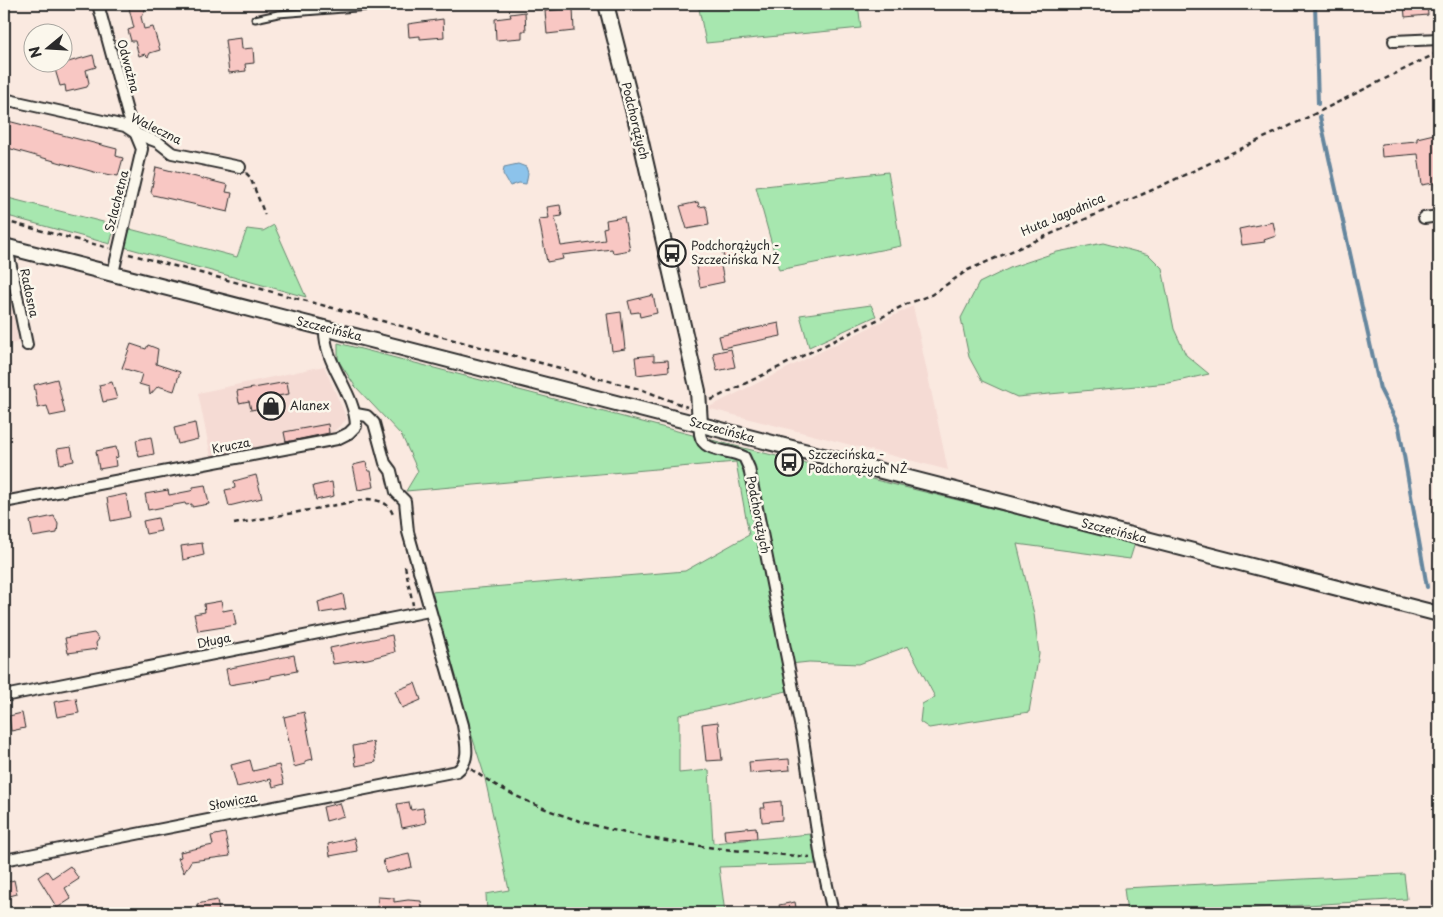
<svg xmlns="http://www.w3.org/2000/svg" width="1443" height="917" viewBox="0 0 1443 917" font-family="'Playpen Sans',sans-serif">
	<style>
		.built { fill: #f5dbd4 }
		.green { fill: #a7e7af; stroke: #69896d }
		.water { fill: #8cc3eb; stroke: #65869e }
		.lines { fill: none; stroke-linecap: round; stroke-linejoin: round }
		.stream { stroke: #65869e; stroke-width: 4 }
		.building { fill: #f8c7c3; stroke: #2b2b2b }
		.lane-casing { stroke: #2b2b2b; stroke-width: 9 }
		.street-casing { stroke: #2b2b2b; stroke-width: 14 }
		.secondary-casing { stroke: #2b2b2b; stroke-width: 18 }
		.path { stroke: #2b2b2b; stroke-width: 2.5; stroke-dasharray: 5 4; stroke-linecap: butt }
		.lane { stroke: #fbf7ec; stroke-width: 5 }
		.street { stroke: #fbf7ec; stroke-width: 10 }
		.secondary { stroke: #fbf7ec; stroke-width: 14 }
		.labels { text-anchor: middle; stroke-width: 5; stroke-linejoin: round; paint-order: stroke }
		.street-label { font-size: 12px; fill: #2b2b2b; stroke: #fbf7ec }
		.poi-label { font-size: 12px; fill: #2b2b2b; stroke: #fbf7ec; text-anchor: start }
	</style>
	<rect width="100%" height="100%" fill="#fae9e0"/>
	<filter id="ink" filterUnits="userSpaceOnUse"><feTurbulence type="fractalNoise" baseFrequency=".02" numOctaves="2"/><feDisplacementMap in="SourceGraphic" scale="10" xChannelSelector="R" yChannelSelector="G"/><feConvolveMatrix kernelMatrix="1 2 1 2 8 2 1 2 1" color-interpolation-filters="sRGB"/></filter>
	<g filter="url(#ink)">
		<g class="built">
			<polygon points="4,275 19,342 4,345"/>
			<polygon points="913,306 948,470 707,408"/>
			<polygon points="324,366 347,419 330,435 211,457 198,393"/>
		</g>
		<g class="green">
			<polygon points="698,4 858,4 861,28 706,43"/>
			<polygon points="888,172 901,246 779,270 756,187"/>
			<polygon points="4,197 115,225 110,244 4,215"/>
			<polygon points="274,225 306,297 124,247 130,229 237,257 247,229 263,231"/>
			<polygon points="1103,243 1149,255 1162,268 1174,329 1186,355 1209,374 1169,383 1017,397 982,381 969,357 961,318 979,283 1012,267 1057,252"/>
			<polygon points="871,305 876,316 809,347 800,315"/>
			<polygon points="338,343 731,445 1135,543 1130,559 1017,544 1034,614 1039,654 1029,712 929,728 920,722 922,704 935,697 908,646 859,664 809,662 781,665 787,691 679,715 679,773 709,770 713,843 810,834 816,864 719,867 725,913 487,913 486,894 509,890 484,774 445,651 431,592 685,571 749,535 736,462 406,491 418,471 402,436 355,386 338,360"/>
			<polygon points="1404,874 1407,899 1172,913 1127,913 1124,888"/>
		</g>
		<polygon class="water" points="518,164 526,167 528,173 526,184 519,183 510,186 503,174 504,167"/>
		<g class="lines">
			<g class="stream">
				<polyline points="1315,4 1318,104"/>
				<polyline points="1320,117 1380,389 1399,427 1427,587"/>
			</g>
		</g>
		<g class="building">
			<polygon points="128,4 148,4 141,17 144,29 153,27 160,50 150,53 148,57 145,54 139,56 135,41 131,41 128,30 134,28"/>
			<polygon points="1404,4 1427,4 1428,15 1405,17"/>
			<polygon points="573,8 574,31 547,34 545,11"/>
			<polygon points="525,12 526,31 522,31 522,38 496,40 495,19 511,17 510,14"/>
			<polygon points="443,19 444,37 420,39 420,36 409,37 408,24"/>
			<polygon points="241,38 242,49 253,48 254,63 245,64 246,71 229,73 225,40"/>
			<polygon points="93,55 96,67 86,70 89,83 87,87 66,92 65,85 60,86 54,66"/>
			<polygon points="4,120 117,149 116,156 123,158 118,176 94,172 4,147"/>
			<polygon points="1434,134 1439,155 1439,182 1422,185 1418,154 1382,157 1381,144 1417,141 1417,138"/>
			<polygon points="156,167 228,185 226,192 232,193 228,212 153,195 151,192"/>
			<polygon points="698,202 699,207 705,206 707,210 709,225 687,229 680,206"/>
			<polygon points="560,205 562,216 555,217 561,246 605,240 603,228 607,227 606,220 624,217 630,250 613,253 612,249 562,255 563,259 547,262 539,219 549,218 547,207"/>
			<polygon points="1273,222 1276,236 1264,240 1265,242 1242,245 1239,229"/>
			<polygon points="740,246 745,261 726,266 722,250"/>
			<polygon points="720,260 724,282 700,287 696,266"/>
			<polygon points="653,295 657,313 640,317 639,312 631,313 628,301"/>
			<polygon points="621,312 625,349 612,351 607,314"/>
			<polygon points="779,323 781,336 722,348 719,336"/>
			<polygon points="131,344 146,349 148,345 158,349 156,364 180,372 174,391 158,386 150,395 149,387 139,384 142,374 122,368"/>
			<polygon points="731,349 735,367 717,371 713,353"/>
			<polygon points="654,355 654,361 668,360 669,371 637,375 635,357"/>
			<polygon points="57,379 65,413 50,416 47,406 38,408 34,385"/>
			<polygon points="112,382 117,399 103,402 99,385"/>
			<polygon points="287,382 289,394 260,399 262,408 251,410 249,401 239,403 237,391"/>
			<polygon points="195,423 198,439 178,444 174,428"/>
			<polygon points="328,424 329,433 286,442 284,432"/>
			<polygon points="151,437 154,454 139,457 136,440"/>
			<polygon points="71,447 74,461 60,464 57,449"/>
			<polygon points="116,447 118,457 115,458 116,466 99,469 96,451"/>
			<polygon points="366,462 368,471 371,471 374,487 358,490 353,465"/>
			<polygon points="256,475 262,498 229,506 225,490 235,488 234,481"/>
			<polygon points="332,482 334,496 316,500 313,486"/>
			<polygon points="205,485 209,504 192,507 192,504 186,505 185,503 148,510 145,494 168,490 169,495 190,491 193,490 193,487"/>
			<polygon points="126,494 130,517 111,521 107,498"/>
			<polygon points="54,516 58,524 57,533 33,537 30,521"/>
			<polygon points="158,518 161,531 146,534 143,521"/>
			<polygon points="202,543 204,555 183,560 181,546"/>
			<polygon points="343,594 346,609 320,613 318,602"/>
			<polygon points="221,601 223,611 233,609 236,625 198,631 194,614 205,612 204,604"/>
			<polygon points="94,633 99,639 96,643 97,649 68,653 65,638"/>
			<polygon points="392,635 395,652 368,659 333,664 330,648"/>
			<polygon points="294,655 297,671 271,676 271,678 229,685 226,669"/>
			<polygon points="415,683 421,700 402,708 395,691"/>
			<polygon points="76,698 79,713 57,717 54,702"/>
			<polygon points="304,712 313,759 305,761 305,764 294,767 284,717"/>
			<polygon points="22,713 25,728 11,731 9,716"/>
			<polygon points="718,722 722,760 706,761 702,724"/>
			<polygon points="373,742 376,762 356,766 353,746"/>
			<polygon points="789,759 790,770 750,773 749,762"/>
			<polygon points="250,760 253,771 279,765 284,784 273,787 271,779 237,787 231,765"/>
			<polygon points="781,801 782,820 762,822 761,808 765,808 764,803"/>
			<polygon points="409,802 411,810 423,808 426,823 402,828 397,804"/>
			<polygon points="340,803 344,816 326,821 323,807"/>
			<polygon points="756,827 757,838 725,840 724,830"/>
			<polygon points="225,833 230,856 191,861 184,873 178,858 181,857 180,852 213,845 211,836"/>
			<polygon points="354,838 357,851 330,856 328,844"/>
			<polygon points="409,854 412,867 386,873 383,860"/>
			<polygon points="70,866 79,879 65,888 71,899 57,908 38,877 47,871 52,878"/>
			<polygon points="14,880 17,894 6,897 4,883"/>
			<polygon points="378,897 394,898 394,902 408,900 421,901 423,913 377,913"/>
			<polygon points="217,900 219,911 199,913 197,904"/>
			<polygon points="795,902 797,913 781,913 779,905"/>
		</g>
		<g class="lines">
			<g class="lane-casing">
				<polyline id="lane" points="255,19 278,14 409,4"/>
			</g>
			<g class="street-casing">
				<g id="street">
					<polyline points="98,4 128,115 142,149 113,273"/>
					<polyline points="1394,41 1439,39"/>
					<polyline points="4,99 125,126 137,134 158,142 172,153 240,167"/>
					<polyline points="1424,218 1439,216"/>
					<polyline points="7,247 27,345"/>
					<path d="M700,424C696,455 724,447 744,457L749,468L803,739L821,858L833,913"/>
					<path d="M4,502L337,439L349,433L356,426C355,391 323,364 325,328"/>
					<polyline points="4,696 429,611"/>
					<path d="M4,860L457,771C472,760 465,740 463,725L408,532L405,501L396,492L391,471L385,463L374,423L367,416L356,414"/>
				</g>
			</g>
			<g class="secondary-casing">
				<g id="secondary">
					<polyline points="606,4 639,133 698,391 700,424"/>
					<polyline points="4,246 1439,614"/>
				</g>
			</g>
			<g class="path">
				<polyline points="246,173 250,177 265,215"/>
				<polyline points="4,221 109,248"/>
				<polyline points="129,254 643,390 687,407"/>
				<polyline points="711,400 877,320 904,305 931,295 968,270 1150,191 1296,123 1439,52"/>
				<path d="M234,524L368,499C383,501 389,503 394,517"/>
				<polyline points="405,566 413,605"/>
				<path d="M471,769C564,836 699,848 810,857"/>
			</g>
			<use href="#lane" class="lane"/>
			<use href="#street" class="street"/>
			<use href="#secondary" class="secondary"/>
		</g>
	</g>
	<defs>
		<g id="bus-ring" transform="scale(1.4375)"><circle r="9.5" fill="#fbf7ec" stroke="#2b2b2b" stroke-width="1.5"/><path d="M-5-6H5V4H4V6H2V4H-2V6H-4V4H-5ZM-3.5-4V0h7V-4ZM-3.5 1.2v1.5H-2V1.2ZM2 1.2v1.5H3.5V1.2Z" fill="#2b2b2b"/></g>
		<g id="shop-ring" transform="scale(1.4375)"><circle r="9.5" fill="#fbf7ec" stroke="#2b2b2b" stroke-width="1.5"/><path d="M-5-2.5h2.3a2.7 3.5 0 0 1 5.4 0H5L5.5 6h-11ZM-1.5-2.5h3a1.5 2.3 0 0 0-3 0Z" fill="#2b2b2b"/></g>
	</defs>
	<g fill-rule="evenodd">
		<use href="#bus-ring" x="672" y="253"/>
		<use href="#shop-ring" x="271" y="406"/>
		<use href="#bus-ring" x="789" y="462"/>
	</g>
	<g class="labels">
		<g class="street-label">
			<text transform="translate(128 66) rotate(75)" y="4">Odważna</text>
			<text transform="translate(635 121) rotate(76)" y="4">Podchorążych</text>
			<text transform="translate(156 129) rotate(26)" y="4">Waleczna</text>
			<text transform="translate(117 201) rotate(-76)" y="4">Szlachetna</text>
			<text transform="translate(1063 215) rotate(-23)" y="4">Huta Jagodnica</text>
			<text transform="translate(29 293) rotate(78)" y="4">Radosna</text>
			<text transform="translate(329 329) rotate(14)" y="4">Szczecińska</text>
			<text transform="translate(722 430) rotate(15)" y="4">Szczecińska</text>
			<text transform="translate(231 446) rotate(-11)" y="4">Krucza</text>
			<text transform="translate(758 515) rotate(79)" y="4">Podchorążych</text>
			<text transform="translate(1114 531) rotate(14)" y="4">Szczecińska</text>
			<text transform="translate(214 641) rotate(-11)" y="4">Długa</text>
			<text transform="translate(233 802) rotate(-11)" y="4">Słowicza</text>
		</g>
		<g class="poi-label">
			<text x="691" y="250">Podchorążych -<tspan x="691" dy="14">Szczecińska NŻ</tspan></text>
			<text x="290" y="410">Alanex</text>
			<text x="808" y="459">Szczecińska -<tspan x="808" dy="14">Podchorążych NŻ</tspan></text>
		</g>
	</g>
	<rect width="1443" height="917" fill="none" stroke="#fbf7ec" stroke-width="20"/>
	<rect x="10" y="10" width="1423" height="897" fill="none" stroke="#2b2b2b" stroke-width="2" filter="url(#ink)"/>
	<g transform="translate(48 48) rotate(252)"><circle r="24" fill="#fbf7ec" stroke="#a8a59f"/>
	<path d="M0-4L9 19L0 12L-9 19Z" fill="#2b2b2b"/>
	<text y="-8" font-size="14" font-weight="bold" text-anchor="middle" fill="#2b2b2b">N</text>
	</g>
</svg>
